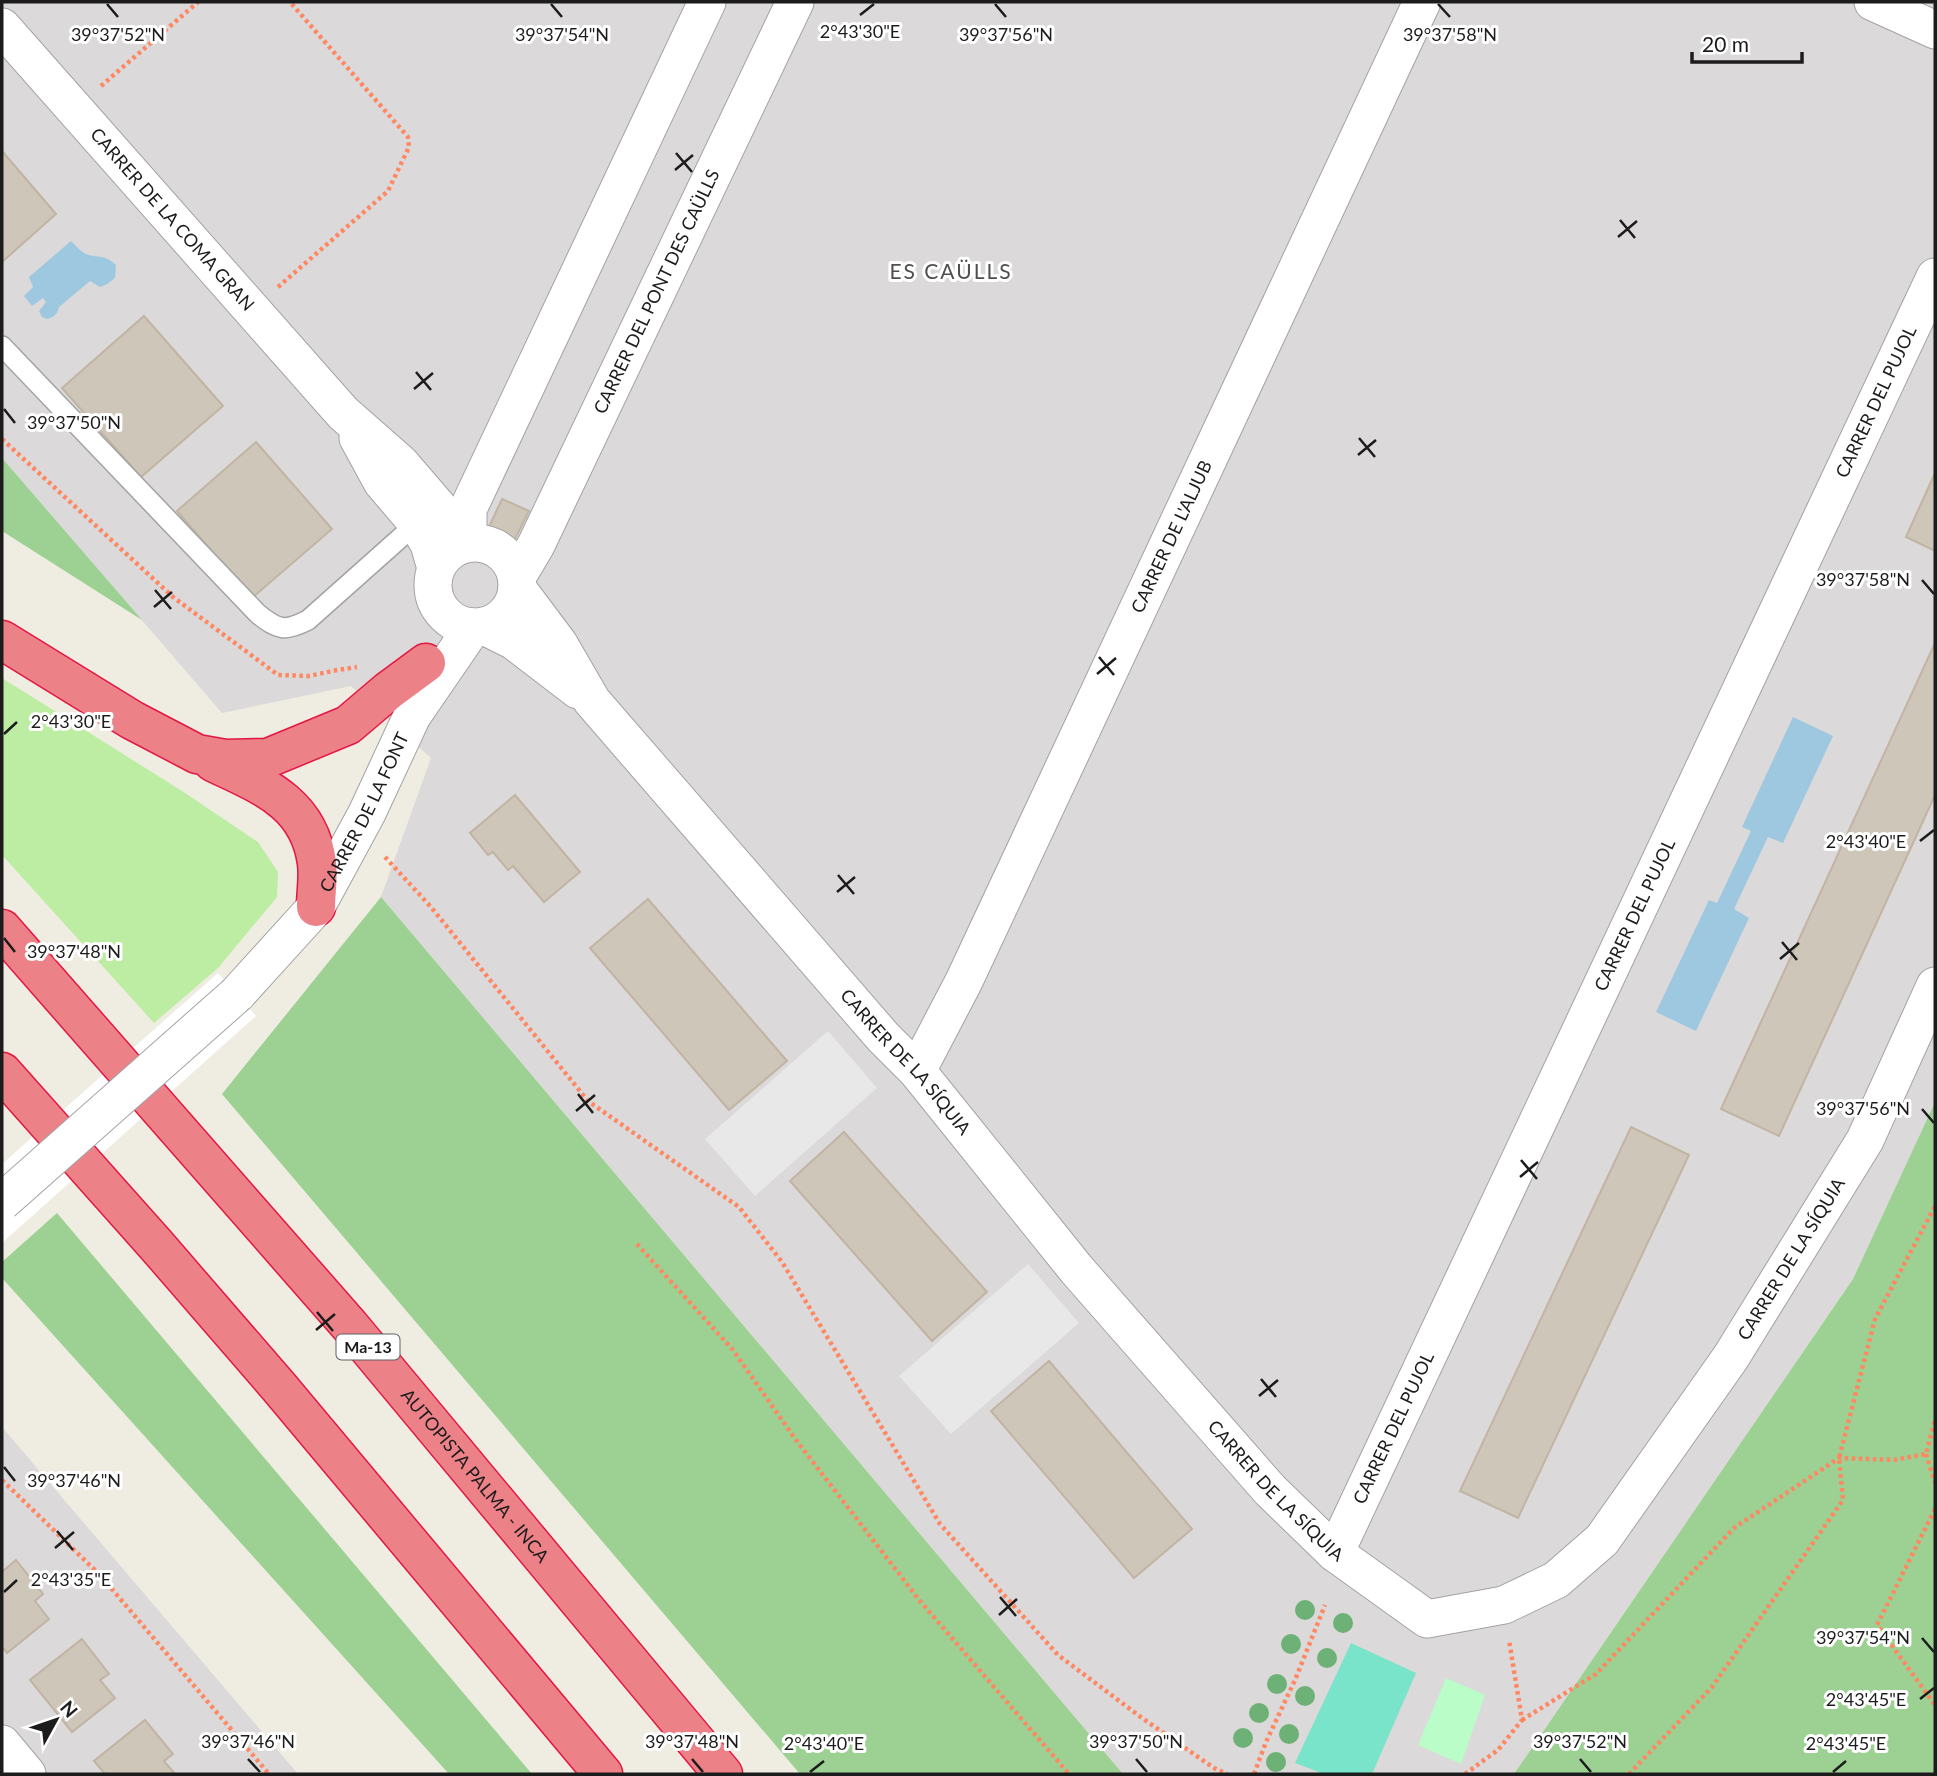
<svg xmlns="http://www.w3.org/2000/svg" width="1937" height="1776" viewBox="0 0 1937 1776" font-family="Lato,sans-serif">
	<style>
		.residential { fill: #dbd9d9 }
		.grass { fill: #bdeda3 }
		.forest { fill: #9dd193 }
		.park { fill: #bafdc8 }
		.pitch { fill: #79e4c9 }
		.parking { fill: #e8e8e8 }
		.water { fill: #9ec8e0 }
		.pier { fill: #fff }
		.building { fill: #cfc6ba; stroke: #c1b4a3; stroke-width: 2 }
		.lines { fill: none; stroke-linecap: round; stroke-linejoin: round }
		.service-casing { stroke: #a3a3a3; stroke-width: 22 }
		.minor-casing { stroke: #a3a3a3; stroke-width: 39 }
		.motorway-casing { stroke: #e31742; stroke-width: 41 }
		.path { stroke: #ff8762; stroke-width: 4.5; stroke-dasharray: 3.5 3.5; stroke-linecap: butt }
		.service { stroke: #fff; stroke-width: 19 }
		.minor { stroke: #fff; stroke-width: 37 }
		.motorway { stroke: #ec8288; stroke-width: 38 }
		.minor-bridge-casing { stroke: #a3a3a3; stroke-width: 39; stroke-linecap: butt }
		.minor-bridge { stroke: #fff; stroke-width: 37 }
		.tree { fill: #6eb176 }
		.ticks { fill: none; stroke: #1c1c1c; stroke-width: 2.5 }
		.labels { text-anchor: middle; stroke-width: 6; stroke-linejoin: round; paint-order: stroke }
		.shield { fill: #fff; stroke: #606060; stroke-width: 2 }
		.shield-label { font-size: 16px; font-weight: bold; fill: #1c1c1c }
		.street-label { font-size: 18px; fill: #1c1c1c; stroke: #fff }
		.quarter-label { font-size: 21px; letter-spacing: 2px; fill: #4f4f4f; stroke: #fff }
		.ticks-label { font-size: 18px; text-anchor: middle; fill: #1c1c1c; stroke: #fff; stroke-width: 6; stroke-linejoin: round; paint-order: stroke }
	</style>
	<rect width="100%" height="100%" fill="#efece1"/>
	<g class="residential">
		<polygon points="2,2 1935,2 1935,1102 1853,1279 1514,1774 1123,1774 381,897 431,758 351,686 222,713 2,458"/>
		<polygon points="2,1427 298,1774 2,1774"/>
	</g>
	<polygon class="grass" points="2,678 182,791 258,842 278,872 277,897 218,968 154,1023 2,855"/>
	<g class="forest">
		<polygon points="2,458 142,620 2,531"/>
		<polygon points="381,897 1123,1774 800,1774 222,1094"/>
		<polygon points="1935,1102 1935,1774 1514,1774 1853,1279"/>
		<polygon points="57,1213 532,1774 449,1774 2,1278 2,1262"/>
	</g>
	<polygon class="park" points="1446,1678 1485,1695 1461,1764 1418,1745"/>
	<polygon class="pitch" points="1351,1643 1416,1673 1372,1774 1324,1774 1295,1763"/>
	<g class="parking">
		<polygon points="828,1031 877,1088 755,1196 705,1139"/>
		<polygon points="1028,1264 1079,1323 951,1434 899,1376"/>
	</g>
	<g class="water">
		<path d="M71,241C76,246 80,251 86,254C99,259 103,253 116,265L115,278L107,284L100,287L90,281L59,307C57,315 54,317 47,319L42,317L39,311L46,302L43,298L32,306L24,296L33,287L29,277Z"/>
		<polygon points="1793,717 1833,736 1783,843 1768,837 1734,909 1749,918 1696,1031 1656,1012 1709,900 1717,903 1751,831 1742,827"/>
	</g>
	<polygon class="pier" points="218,973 256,1016 2,1243 2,1164"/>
	<g class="building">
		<polygon points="2,151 56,214 2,262"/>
		<polygon points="144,316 223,406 141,477 62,388"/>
		<polygon points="256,442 332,529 252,598 177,511"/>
		<polygon points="1935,473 1935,551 1906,537"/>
		<polygon points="502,499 529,511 513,543 487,531"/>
		<polygon points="1935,643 1935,795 1779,1136 1721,1109"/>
		<polygon points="515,795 580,872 544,902 513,866 508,870 493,852 488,855 470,833"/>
		<polygon points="648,899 787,1061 729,1110 590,948"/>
		<polygon points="1631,1127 1689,1155 1518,1518 1460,1491"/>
		<polygon points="844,1132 987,1292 932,1341 790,1181"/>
		<polygon points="1049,1361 1192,1529 1134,1578 991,1411"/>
		<polygon points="16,1560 43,1594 35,1601 49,1619 7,1653 2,1647 2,1572"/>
		<polygon points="82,1639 109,1674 100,1680 115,1698 72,1732 30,1680"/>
		<polygon points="145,1720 173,1754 164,1761 175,1774 105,1774 94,1761"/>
	</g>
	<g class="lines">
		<g class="service-casing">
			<path id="service" d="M2,346L258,614C278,630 285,632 308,620L417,523"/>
		</g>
		<g class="minor-casing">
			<g id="minor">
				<polyline points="1873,2 1935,30"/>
				<path id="s1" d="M2,27L343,413L401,464L468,542"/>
				<polyline points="358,438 382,482 417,523 429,544 436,568"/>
				<polyline points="468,542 468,509 707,2"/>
				<circle cx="475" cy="585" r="42"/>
				<path id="s2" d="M517,577L536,545L795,2"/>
				<path id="s3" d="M517,588L559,644L592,701L883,1037L917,1071L1077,1270L1270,1490L1335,1553L1427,1619L1504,1605L1556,1580L1602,1540L1731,1357L1865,1140L1935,986"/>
				<polyline points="484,626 514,641 578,690"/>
				<path id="s4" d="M237,994L316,907L367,813L412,716L473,627"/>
				<path id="s5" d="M917,1071L964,981L1422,2"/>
				<path id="s6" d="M1335,1553L1935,277"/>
				<polyline points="2,1744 27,1774"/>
			</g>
		</g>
		<g class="motorway-casing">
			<g id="motorway">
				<polyline points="2,640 132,720 197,754 225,759 268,758 348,725 388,691 426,663"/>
				<path d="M213,762C261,785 309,802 317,863C319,877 316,893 316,907"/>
				<path id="s7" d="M2,929L350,1326L723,1774"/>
				<polyline points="2,1072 157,1246 279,1387 603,1774"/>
			</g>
		</g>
		<g class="path">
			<polyline points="101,86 198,2"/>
			<polyline points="278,287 388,191 409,147 408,137 290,2"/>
			<polyline points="2,439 173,597 278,675 309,676 337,670 357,667"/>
			<polyline points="385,857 431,907 588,1101 739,1207 782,1262 940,1524 1058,1655 1142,1718 1214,1768 1227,1774"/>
			<polyline points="637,1244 733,1350 796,1440 920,1601 1069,1774"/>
			<polyline points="1926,1454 1935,1483"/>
			<polyline points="2,1480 100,1575 269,1774"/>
			<polyline points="1935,1509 1877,1625 1935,1705"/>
			<polyline points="1522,1720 1596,1674 1734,1528 1839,1458 1894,1460 1926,1454 1935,1420"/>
			<polyline points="1254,1774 1266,1742 1295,1680 1325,1605"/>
			<polyline points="1465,1774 1498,1750 1522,1720 1509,1640"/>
			<polyline points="1629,1774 1712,1687 1843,1500 1839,1458 1875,1319 1935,1206"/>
		</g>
		<use href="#service" class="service"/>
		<use href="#minor" class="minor"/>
		<use href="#motorway" class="motorway"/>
		<g class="minor-bridge-casing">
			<polyline id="minor-bridge" points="2,1202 237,994"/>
		</g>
		<use href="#minor-bridge" class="minor-bridge"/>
	</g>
	<g class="tree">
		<circle cx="1305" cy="1610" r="10"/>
		<circle cx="1343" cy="1623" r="10"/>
		<circle cx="1291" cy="1644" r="10"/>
		<circle cx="1327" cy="1658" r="10"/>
		<circle cx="1277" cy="1684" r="10"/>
		<circle cx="1305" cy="1696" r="10"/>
		<circle cx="1259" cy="1713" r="10"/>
		<circle cx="1289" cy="1734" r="10"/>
		<circle cx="1243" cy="1738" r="10"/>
		<circle cx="1276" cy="1762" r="10"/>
	</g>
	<path class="ticks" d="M107,4L118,17M551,4L562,17M995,4L1006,17M1438,4L1450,17M860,15L874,4M676,153L692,172M675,170L693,155M1620,220L1635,238M1618,237L1637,221M416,372L431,390M414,389L433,373M4,409L15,423M1359,438L1375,457M1358,455L1376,440M1922,580L1934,594M155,590L171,609M154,607L172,592M1099,657L1114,675M1097,674L1116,658M4,734L17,722M1920,841L1934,830M838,875L854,894M837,892L855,877M4,938L15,952M1782,942L1797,960M1780,959L1799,943M578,1094L593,1113M1922,1109L1934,1123M576,1111L595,1095M1521,1160L1537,1179M1520,1177L1538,1162M317,1312L333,1331M316,1330L335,1314M1261,1379L1276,1397M1259,1396L1278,1380M4,1467L15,1481M57,1531L73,1550M55,1548L74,1532M4,1592L17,1580M1000,1597L1016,1616M999,1615L1017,1599M1922,1638L1934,1652M1920,1699L1934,1688M248,1759L260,1772M692,1759L703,1772M1136,1759L1147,1772M1580,1759L1591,1772M810,1772L824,1761M1833,1772L1846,1761"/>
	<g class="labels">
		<rect class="shield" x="336.5" y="1334.5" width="63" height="25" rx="5"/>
		<g class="shield-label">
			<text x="368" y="1353">Ma-13</text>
		</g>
		<g class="street-label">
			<text dy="6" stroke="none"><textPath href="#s1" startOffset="257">CARRER DE LA COMA GRAN</textPath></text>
			<text dy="6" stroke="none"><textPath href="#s2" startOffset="318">CARRER DEL PONT DES CAÜLLS</textPath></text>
			<text dy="6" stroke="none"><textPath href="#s6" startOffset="1272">CARRER DEL PUJOL</textPath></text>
			<text dy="6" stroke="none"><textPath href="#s5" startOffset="592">CARRER DE L'ALJUB</textPath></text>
			<text dy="6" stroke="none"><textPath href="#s4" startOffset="224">CARRER DE LA FONT</textPath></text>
			<text dy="6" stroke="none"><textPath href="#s6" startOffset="705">CARRER DEL PUJOL</textPath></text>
			<text dy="6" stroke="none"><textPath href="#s3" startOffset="614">CARRER DE LA SÍQUIA</textPath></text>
			<text dy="6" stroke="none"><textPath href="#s3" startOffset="1916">CARRER DE LA SÍQUIA</textPath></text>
			<text dy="6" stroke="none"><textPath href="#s6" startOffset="138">CARRER DEL PUJOL</textPath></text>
			<text dy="6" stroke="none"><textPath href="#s7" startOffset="723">AUTOPISTA PALMA - INCA</textPath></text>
			<text dy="6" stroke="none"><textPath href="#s3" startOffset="1181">CARRER DE LA SÍQUIA</textPath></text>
		</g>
		<g class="quarter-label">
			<text x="951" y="279">ES CAÜLLS</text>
		</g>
	</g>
	<g class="ticks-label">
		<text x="860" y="38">2°43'30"E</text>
		<text x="118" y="41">39°37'52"N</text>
		<text x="562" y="41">39°37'54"N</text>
		<text x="1006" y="41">39°37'56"N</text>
		<text x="1450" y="41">39°37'58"N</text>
		<text x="74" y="429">39°37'50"N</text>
		<text x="1863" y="586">39°37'58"N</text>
		<text x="71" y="728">2°43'30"E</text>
		<text x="1866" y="848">2°43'40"E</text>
		<text x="74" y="958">39°37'48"N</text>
		<text x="1863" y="1115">39°37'56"N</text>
		<text x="74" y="1487">39°37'46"N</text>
		<text x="71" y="1586">2°43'35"E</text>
		<text x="1863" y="1644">39°37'54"N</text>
		<text x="1866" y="1706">2°43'45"E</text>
		<text x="248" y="1748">39°37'46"N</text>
		<text x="692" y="1748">39°37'48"N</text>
		<text x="1136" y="1748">39°37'50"N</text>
		<text x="1580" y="1748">39°37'52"N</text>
		<text x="824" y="1750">2°43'40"E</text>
		<text x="1846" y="1750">2°43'45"E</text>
	</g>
	<rect width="1937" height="1776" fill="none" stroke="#1c1c1c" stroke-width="7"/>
	<g transform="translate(56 1720) rotate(50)" stroke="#ffffff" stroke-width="5" paint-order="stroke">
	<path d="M0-5L12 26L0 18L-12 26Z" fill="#1c1c1c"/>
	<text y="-10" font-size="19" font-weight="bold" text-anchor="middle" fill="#1c1c1c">N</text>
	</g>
	<path d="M1692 52v10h110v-10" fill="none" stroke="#1c1c1c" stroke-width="3.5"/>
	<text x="1702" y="52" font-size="21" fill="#1c1c1c" stroke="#ffffff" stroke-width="5" paint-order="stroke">20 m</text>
</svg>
